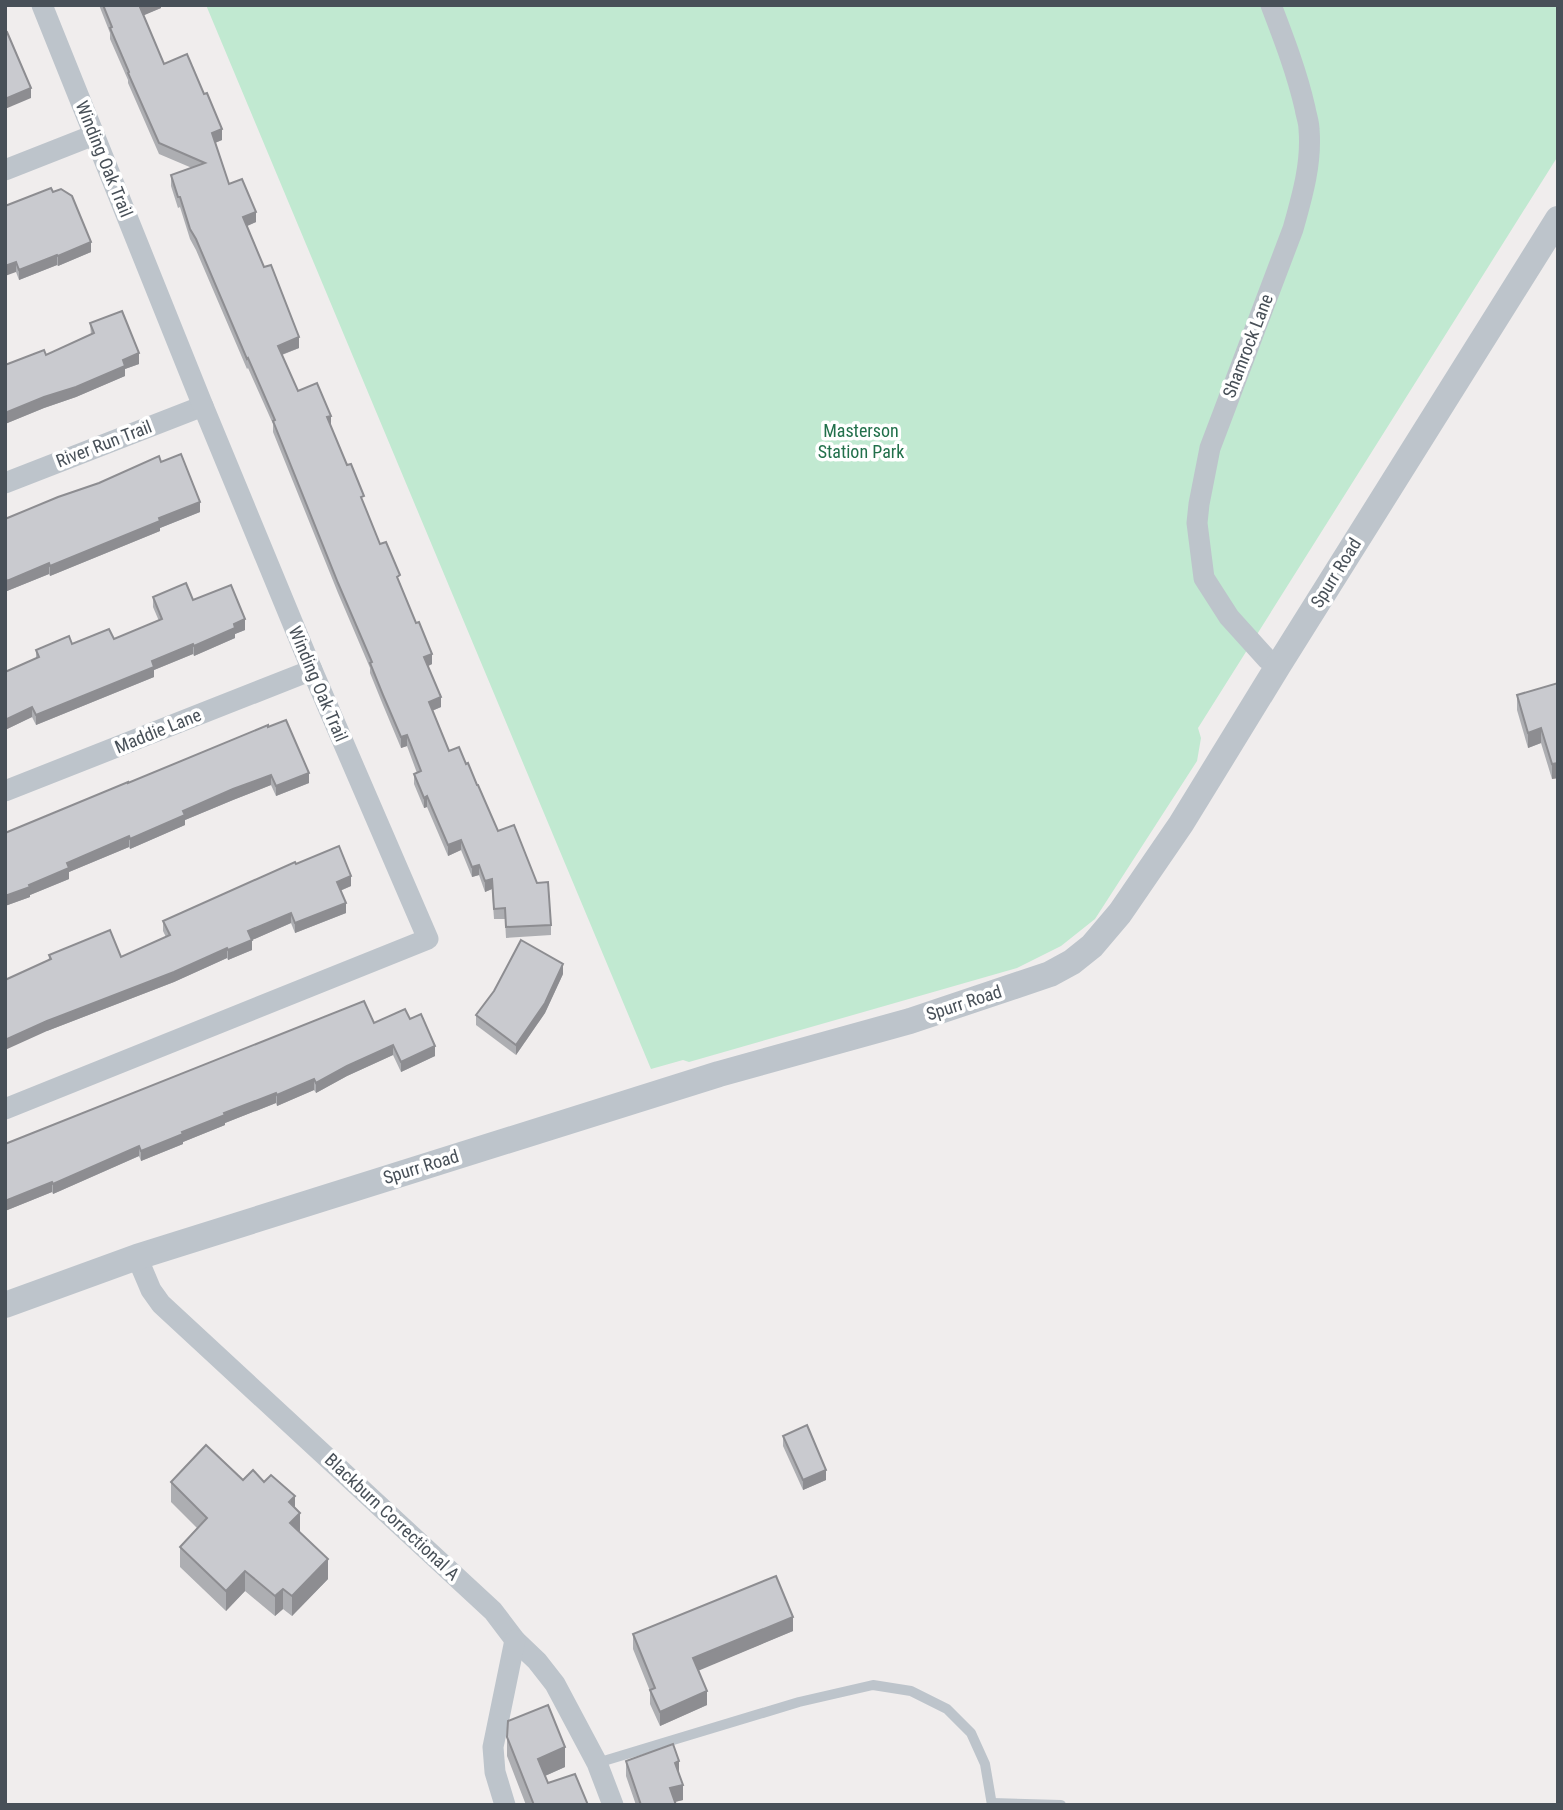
<svg xmlns="http://www.w3.org/2000/svg" width="1563" height="1810" viewBox="0 0 1563 1810" font-family="'Roboto Condensed',sans-serif">
	<style>
		.green { fill: #c1e9d1 }
		.lines { fill: none; stroke-linecap: round; stroke-linejoin: round }
		.service { stroke: #bdc4cb; stroke-width: 10 }
		.minor { stroke: #bdc4cb; stroke-width: 21 }
		.tertiary { stroke: #bdc4cb; stroke-width: 26 }
		.wall { fill: #adaeb2 }
		.shaded-wall { fill: #8d8d91 }
		.building { fill: #c9cacf; stroke: #8d8d91; stroke-width: 2 }
		.labels { text-anchor: middle; stroke-width: 7; stroke-linejoin: round; paint-order: stroke }
		.street-label { font-size: 18px; fill: #485058; stroke: #fff }
		.park-label { font-size: 18px; fill: #22704b; stroke: #fff }
	</style>
	<rect width="100%" height="100%" fill="#f0eded"/>
	<polygon class="green" points="206,5 1558,5 1558,156 1198,728 1201,738 1197,761 1095,919 1061,946 1017,968 689,1062 683,1060 651,1069"/>
	<g class="lines">
		<g class="service">
			<polyline points="597,1763 799,1702 873,1685 911,1691 947,1709 971,1733 985,1764 992,1805"/>
			<polyline points="992,1803 1061,1805"/>
		</g>
		<g class="minor">
			<path d="M1271,5C1284,39 1297,73 1305,108C1306,115 1309,122 1309,129C1312,163 1302,197 1293,229L1210,448L1199,504L1197,523L1204,578L1229,617L1267,659L1278,666"/>
			<polyline points="5,170 94,135"/>
			<polyline points="5,483 203,406"/>
			<polyline points="5,791 312,670"/>
			<polyline points="5,1109 428,939 312,670 203,406 42,5"/>
			<polyline points="137,1257 151,1290 161,1304 493,1611 515,1640 537,1661 555,1684 597,1763 613,1805"/>
			<polyline points="505,1805 495,1772 493,1747 515,1640"/>
		</g>
		<polyline class="tertiary" points="5,1305 137,1257 719,1074 910,1021 1050,974 1072,962 1092,946 1120,913 1181,824 1278,666 1558,219"/>
	</g>
	<g class="wall">
		<polygon points="99,5 161,5 161,8 143,15 164,64 222,140 215,143 229,184 256,222 246,226 299,348 282,355 298,391 331,426 380,544 400,583 432,664 428,666 441,707 432,711 449,751 466,764 477,785 498,831 551,925 551,935 506,938 505,919 494,919 492,889 485,892 479,875 472,877 461,850 448,856 427,807 424,808 414,784 414,774 417,773 407,746 401,748 383,705 370,673 370,668 338,593 273,432 273,424 248,368 247,369 196,250 190,239 180,207 178,208 171,186 171,175 192,168 159,154 128,83 128,80 110,39 110,33"/>
		<polygon points="5,206 91,252 58,266 57,265 19,280 16,272"/>
		<polygon points="90,323 139,364 125,369 125,376 76,397 44,408 5,424 5,365 46,355 91,335"/>
		<polygon points="161,462 200,512 160,528 160,531 50,576 49,574 7,591 5,586 5,519"/>
		<polygon points="153,597 193,600 245,630 235,634 235,638 194,656 193,654 154,670 154,677 36,725 32,717 5,730 36,658 36,650 114,639 159,621 153,607"/>
		<polygon points="1558,683 1558,778 1552,779 1541,743 1528,748 1517,710 1517,695"/>
		<polygon points="268,725 309,783 276,796 271,785 233,800 185,820 185,825 130,849 129,847 69,872 69,879 30,895 30,897 5,906 128,783"/>
		<polygon points="296,864 351,886 340,891 346,913 295,933 291,923 252,940 252,950 228,960 227,958 174,982 47,1031 49,955 121,957 166,937 163,931 163,921"/>
		<polygon points="563,974 545,1013 516,1055 476,1025 476,1015"/>
		<polygon points="410,1019 435,1056 401,1072 393,1055 347,1076 316,1093 314,1090 277,1106 276,1103 225,1123 225,1125 183,1142 183,1144 141,1161 139,1156 53,1194 52,1192 5,1211 5,1144 374,1023"/>
		<polygon points="783,1436 826,1480 803,1490 783,1446"/>
		<polygon points="243,1480 264,1482 295,1508 300,1533 328,1579 292,1616 283,1609 275,1616 245,1591 226,1611 180,1567 180,1547 197,1528 171,1502 171,1482"/>
		<polygon points="793,1631 698,1670 707,1705 660,1726 650,1704 650,1691 633,1649 633,1634"/>
		<polygon points="507,1737 565,1767 545,1776 548,1783 588,1805 526,1805 507,1756"/>
		<polygon points="626,1761 679,1775 683,1800 675,1802 676,1805 636,1805 626,1776"/>
	</g>
	<g class="shaded-wall">
		<polygon points="143,5 161,5 161,8 140,17 140,7"/>
		<polygon points="31,88 31,98 5,109 5,99"/>
		<polygon points="222,129 222,140 212,144 212,133"/>
		<polygon points="256,212 256,222 243,228 243,217"/>
		<polygon points="91,242 91,252 58,266 58,256"/>
		<polygon points="57,255 57,265 19,280 19,270"/>
		<polygon points="16,262 16,272 5,276 5,266"/>
		<polygon points="299,337 299,348 278,356 278,346"/>
		<polygon points="139,353 139,364 125,369 125,376 76,397 44,408 5,424 5,413"/>
		<polygon points="331,416 331,426 327,417"/>
		<polygon points="200,502 200,512 160,528 160,531 50,576 50,566 159,518"/>
		<polygon points="49,563 49,574 7,591 7,581"/>
		<polygon points="245,619 245,630 235,634 235,638 194,656 194,646 234,624"/>
		<polygon points="193,644 193,654 154,670 154,677 36,725 36,715 152,661"/>
		<polygon points="432,654 432,664 424,668 424,657"/>
		<polygon points="441,697 441,707 429,712 429,702"/>
		<polygon points="32,707 32,717 5,730 5,720"/>
		<polygon points="1541,728 1541,743 1528,748 1528,733"/>
		<polygon points="407,735 407,746 401,748 401,737"/>
		<polygon points="1558,763 1558,778 1552,779 1552,764"/>
		<polygon points="309,773 309,783 276,796 276,786"/>
		<polygon points="271,775 271,785 233,800 185,820 185,825 130,849 130,839 183,811 233,789"/>
		<polygon points="427,796 427,807 424,808 424,798"/>
		<polygon points="129,836 129,847 69,872 69,879 30,895 30,897 5,906 5,896 29,885 67,863"/>
		<polygon points="461,840 461,850 448,856 448,845"/>
		<polygon points="479,865 479,875 472,877 472,867"/>
		<polygon points="351,876 351,886 337,892 337,882"/>
		<polygon points="492,879 492,889 485,892 485,881"/>
		<polygon points="346,903 346,913 295,933 295,923"/>
		<polygon points="291,913 291,923 252,940 252,950 228,960 228,950 248,931"/>
		<polygon points="227,948 227,958 174,982 47,1031 5,1050 5,1040 47,1021"/>
		<polygon points="563,964 563,974 545,1013 516,1055 516,1045"/>
		<polygon points="393,1045 393,1055 347,1076 316,1093 316,1083 347,1066"/>
		<polygon points="435,1046 435,1056 401,1072 401,1062"/>
		<polygon points="314,1079 314,1090 277,1106 277,1095"/>
		<polygon points="276,1093 276,1103 225,1123 225,1125 183,1142 183,1144 141,1161 141,1151 224,1113"/>
		<polygon points="139,1146 139,1156 53,1194 53,1184"/>
		<polygon points="52,1182 52,1192 5,1211 5,1201"/>
		<polygon points="826,1470 826,1480 803,1490 803,1480"/>
		<polygon points="295,1496 295,1516 289,1502"/>
		<polygon points="300,1513 300,1533 290,1523"/>
		<polygon points="328,1559 328,1579 292,1616 292,1596"/>
		<polygon points="245,1571 245,1591 226,1611 226,1591"/>
		<polygon points="283,1589 283,1609 275,1616 275,1596"/>
		<polygon points="793,1617 793,1631 693,1673 693,1658"/>
		<polygon points="707,1691 707,1705 660,1726 660,1712"/>
		<polygon points="565,1747 565,1767 538,1779 538,1759"/>
		<polygon points="679,1761 679,1776 675,1763"/>
		<polygon points="683,1785 683,1800 670,1803 670,1788"/>
	</g>
	<g class="building">
		<polygon points="103,5 143,5 140,7 164,64 187,54 204,94 207,93 222,129 212,133 229,184 242,179 256,212 243,217 264,267 271,265 299,337 278,346 298,391 317,383 331,416 327,417 347,465 351,464 364,496 361,497 380,544 386,542 400,575 397,577 416,623 419,622 432,654 424,657 441,697 429,702 449,751 459,747 466,764 468,763 477,785 478,785 498,831 514,825 537,883 548,882 551,925 506,927 505,908 494,909 492,879 485,881 479,865 472,867 461,840 448,845 427,796 424,798 414,774 421,771 407,735 401,737 383,695 370,663 372,662 338,583 273,421 275,420 248,358 247,359 196,239 190,229 180,197 178,197 171,175 205,163 159,143 128,73 129,72 110,28 112,27"/>
		<polygon points="7,32 31,88 5,99 5,33"/>
		<polygon points="51,188 53,192 61,189 72,196 91,242 58,256 57,255 19,270 16,262 5,266 5,206"/>
		<polygon points="122,311 139,353 123,360 125,366 76,387 44,397 5,413 5,365 44,350 46,355 94,333 90,323"/>
		<polygon points="181,454 200,502 159,518 160,521 50,566 49,563 7,581 5,576 5,519 58,497 99,483 159,456 161,462"/>
		<polygon points="186,583 193,600 231,585 245,619 234,624 235,628 194,646 193,644 152,661 154,667 36,715 32,707 5,720 5,672 39,657 36,650 69,636 72,644 109,629 114,639 162,619 153,597"/>
		<polygon points="1558,683 1558,763 1552,764 1541,728 1528,733 1517,695"/>
		<polygon points="286,720 309,773 276,786 271,775 233,789 183,811 185,815 130,839 129,836 67,863 69,868 29,885 30,887 5,896 5,833 128,782 128,783 268,725 268,727"/>
		<polygon points="339,846 351,876 337,882 346,903 295,923 291,913 248,931 252,940 228,950 227,948 174,972 47,1021 5,1040 5,980 51,959 49,955 110,930 121,957 170,935 163,921 295,862 296,864"/>
		<polygon points="521,940 563,964 545,1003 516,1045 476,1015 494,991"/>
		<polygon points="364,1001 374,1023 405,1009 410,1019 421,1014 435,1046 401,1062 393,1045 347,1066 316,1083 314,1079 277,1095 276,1093 224,1113 225,1115 182,1132 183,1134 141,1151 139,1146 53,1184 52,1182 5,1201 5,1144"/>
		<polygon points="807,1425 826,1470 803,1480 783,1436"/>
		<polygon points="206,1445 243,1480 253,1470 264,1482 271,1475 295,1496 289,1502 300,1513 290,1523 328,1559 292,1596 283,1589 275,1596 245,1571 226,1591 180,1547 207,1518 171,1482"/>
		<polygon points="776,1576 793,1617 693,1658 707,1691 660,1712 650,1690 655,1688 633,1634"/>
		<polygon points="548,1705 565,1747 538,1759 548,1783 575,1774 588,1805 534,1805 507,1737 508,1721"/>
		<polygon points="673,1744 679,1761 675,1763 683,1785 670,1788 676,1805 641,1805 626,1761"/>
	</g>
	<g class="labels">
		<g class="street-label">
			<text transform="translate(104 159) rotate(68)" y="6">Winding Oak Trail</text>
			<text transform="translate(1248 346) rotate(-69)" y="6">Shamrock Lane</text>
			<text transform="translate(104 444) rotate(-21)" y="6">River Run Trail</text>
			<text transform="translate(1336 573) rotate(-58)" y="6">Spurr Road</text>
			<text transform="translate(318 684) rotate(67)" y="6">Winding Oak Trail</text>
			<text transform="translate(158 731) rotate(-22)" y="6">Maddie Lane</text>
			<text transform="translate(964 1003) rotate(-18)" y="6">Spurr Road</text>
			<text transform="translate(421 1167) rotate(-17)" y="6">Spurr Road</text>
			<text transform="translate(392 1517) rotate(43)" y="6">Blackburn Correctional A</text>
		</g>
		<g class="park-label">
			<text x="861" y="437">Masterson<tspan x="861" dy="21">Station Park</tspan></text>
		</g>
	</g>
	<rect width="1563" height="1810" fill="none" stroke="#485058" stroke-width="14"/>
</svg>
